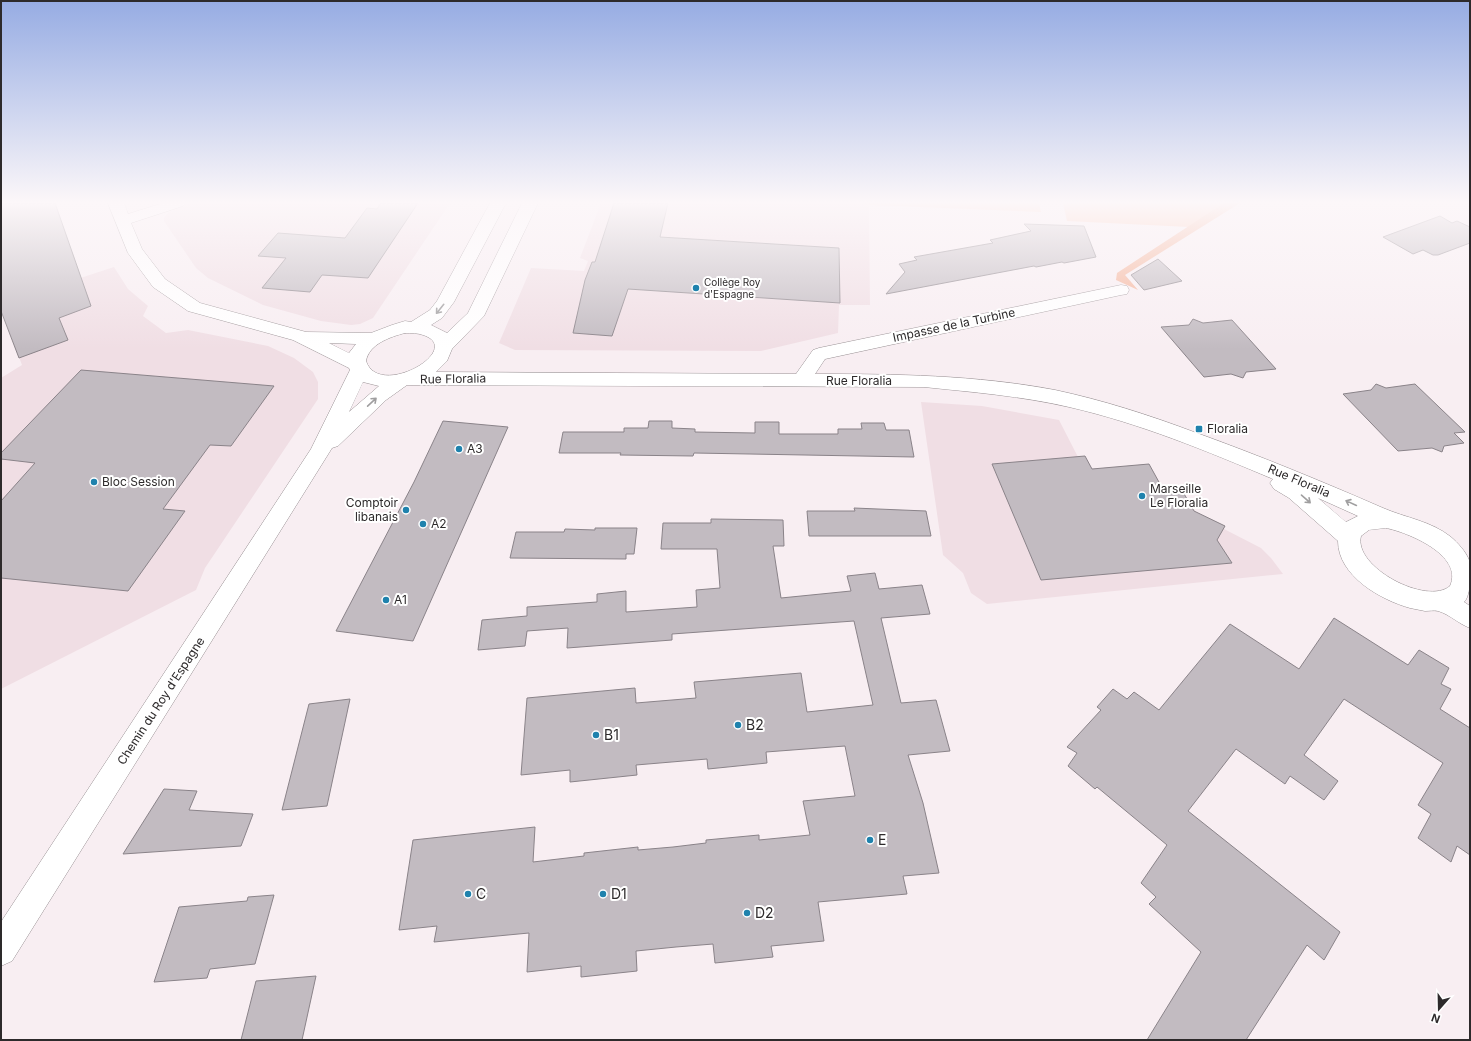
<svg xmlns="http://www.w3.org/2000/svg" width="1471" height="1041" viewBox="0 0 1471 1041" font-family="Inter,sans-serif">
	<style>
		.built { fill: #f0dee4 }
		.green { fill: #fcc5ae }
		.forest { fill: #f4b196 }
		.building { fill: #c2bbc1; stroke: #8a8389 }
		.lines { fill: none; stroke-linecap: round; stroke-linejoin: round }
		.minor-casing { stroke: #989093; stroke-width: 1 }
		.minor { fill: #fff; fill-rule: evenodd }
		.oneway { stroke: #a09fa0 }
		.poi-dot { fill: #1f82ad; stroke: #fff; stroke-width: 1.5 }
		.labels { text-anchor: middle; stroke-width: 4; stroke-linejoin: round; paint-order: stroke }
		.far-poi-label { font-size: 10px; fill: #2d2a2b; stroke: #fff; text-anchor: start }
		.street-label { font-size: 12px; fill: #2d2a2b; stroke: #fff }
		.poi-label { font-size: 12px; fill: #2d2a2b; stroke: #fff; text-anchor: start }
		.near-poi-label { font-size: 14px; fill: #2d2a2b; stroke: #fff; text-anchor: start }
	</style>
	<rect width="100%" height="100%" fill="#f8eef2"/>
	<g class="built">
		<polygon points="190,203 450,203 373,318 360,324 351,325 321,321 263,305 208,278 196,268 164,221 164,218 169,212"/>
		<polygon points="601,203 860,203 869,205 870,305 839,305 838,333 761,351 515,350 499,343 531,268 584,271 588,261 580,258"/>
		<polygon points="114,267 128,289 148,306 143,316 166,333 188,330 268,346 294,358 313,372 318,382 318,399 205,568 196,590 1,689 1,378 22,365 1,309 1,304"/>
		<polygon points="921,402 982,406 1059,420 1078,457 1085,456 1092,469 1149,464 1165,492 1183,492 1194,511 1225,526 1224,529 1261,548 1271,558 1283,574 987,604 971,593 963,573 943,555"/>
	</g>
	<g class="green">
		<polygon points="860,203 1039,203 1041,212 869,205"/>
		<polygon points="1063,203 1225,203 1189,227 1067,221"/>
	</g>
	<polygon class="forest" points="1224,203 1240,203 1125,275 1138,290 1116,280 1117,273"/>
	<g class="building">
		<polygon points="1,203 55,203 91,306 59,318 68,340 19,358 1,311"/>
		<polygon points="381,203 418,203 368,278 322,275 310,292 262,288 286,258 258,256 278,233 345,238 367,208 377,209"/>
		<polygon points="614,203 668,203 660,237 839,248 840,303 628,289 612,336 573,333 585,280 592,262 595,262"/>
		<polygon points="1440,216 1452,223 1457,221 1470,227 1470,243 1438,255 1433,255 1423,250 1413,254 1383,237"/>
		<polygon points="1024,224 1084,226 1096,257 1064,263 1062,262 1036,267 1034,266 886,294 905,272 899,264 917,260 914,257 993,243 990,240 1031,231"/>
		<polygon points="1158,259 1182,281 1144,290 1131,275"/>
		<polygon points="1193,319 1203,323 1232,320 1276,369 1246,372 1243,378 1231,374 1204,377 1161,327 1189,325"/>
		<polygon points="81,370 274,386 231,446 210,445 163,509 185,511 128,591 1,578 1,501 35,463 1,459 1,453"/>
		<polygon points="1376,384 1386,388 1415,384 1465,432 1454,433 1464,443 1444,446 1442,452 1432,448 1398,451 1343,394 1371,390"/>
		<polygon points="443,421 508,427 413,641 336,631 414,482"/>
		<polygon points="649,421 672,421 672,428 695,429 695,432 755,433 755,422 779,422 779,434 838,434 838,429 862,429 861,423 884,423 886,430 909,430 914,457 694,453 693,456 620,455 621,453 559,453 563,432 624,432 624,428 648,428"/>
		<polygon points="1085,456 1092,469 1149,464 1165,493 1183,492 1194,511 1225,526 1217,540 1232,563 1041,580 992,464"/>
		<polygon points="854,508 926,511 931,536 809,536 807,511 855,511"/>
		<polygon points="711,519 783,520 784,546 773,546 781,598 851,591 847,576 875,573 879,589 922,585 930,614 881,618 901,703 936,700 950,751 908,755 923,803 939,873 903,876 907,894 818,902 824,941 771,946 773,957 715,963 713,944 676,947 636,951 637,971 581,977 581,966 527,972 529,933 434,942 437,926 399,930 413,840 535,827 533,862 584,856 584,853 638,847 638,850 673,847 706,843 706,840 759,835 759,840 810,835 803,801 855,796 845,746 766,752 767,763 708,769 707,759 636,765 637,775 570,782 570,770 521,775 527,698 635,688 636,703 696,698 694,682 801,673 807,712 873,705 854,621 672,634 672,640 567,648 568,628 527,631 525,646 478,650 482,620 527,616 527,607 597,602 597,594 626,591 626,612 697,607 696,590 720,588 717,549 661,549 663,523 711,523"/>
		<polygon points="595,528 637,528 634,554 626,554 626,559 510,558 516,532 564,532 565,529 595,530"/>
		<polygon points="1334,618 1408,665 1419,650 1449,668 1441,684 1451,689 1440,709 1470,728 1470,855 1457,846 1451,862 1418,838 1431,814 1418,805 1443,763 1344,699 1304,755 1338,781 1324,800 1290,776 1285,784 1236,749 1188,811 1340,932 1324,960 1307,945 1246,1040 1147,1040 1201,952 1149,904 1156,897 1141,883 1167,845 1097,787 1095,789 1068,766 1077,753 1067,747 1101,710 1097,707 1113,689 1127,699 1134,692 1159,710 1230,624 1299,669"/>
		<polygon points="350,699 327,806 282,810 309,704"/>
		<polygon points="164,789 197,791 189,810 253,814 241,846 123,854"/>
		<polygon points="274,895 255,964 210,969 207,978 154,982 179,907 247,901 248,897"/>
		<polygon points="316,976 302,1040 241,1040 256,981"/>
	</g>
	<g class="lines">
		<g class="minor-casing">
			<path id="minor" d="M108,203H124L128,214L163,203H186L183,206L131,223L142,249L165,279L200,303L306,332L371,333L392,325L405,321L411,322L430,310L437,301L490,203H506L454,302L442,318L431,325L447,333L468,313L522,203H538L484,316L452,349L447,361L436,372L796,374L813,350L819,348L1121,285L1127,286L1129,290L1127,294L1121,295L825,359L815,374C895,374 976,375 1055,390C1102,400 1149,415 1194,432C1258,455 1321,481 1383,508C1406,518 1431,521 1451,537C1458,543 1466,552 1469,560C1471,570 1471,596 1464,602L1470,606V628C1459,624 1449,614 1438,611C1434,610 1429,611 1425,611C1420,610 1415,609 1410,608C1381,600 1338,576 1338,541L1289,498L1274,489L1270,483L1273,479C1207,451 1139,423 1069,407C1021,396 972,392 924,387L407,385L386,400L338,446L332,448L12,961L1,966V922L311,449L350,370L349,368L293,340L188,311L153,287L128,253ZM405,333C411,333 418,333 423,335C466,349 379,400 366,361C369,344 390,337 405,333ZM329,343L356,344L349,353ZM363,382L379,386L349,412ZM1318,498L1358,516L1346,522ZM1386,528C1407,532 1464,555 1450,586C1427,606 1353,567 1361,536L1369,530Z"/>
		</g>
		<use href="#minor" class="minor"/>
	</g>
	<defs><path id="oneway-shaft" d="M-6 0H5M1.5-3L5.5 0L1.5 3" fill="none" stroke-width="1.6" stroke-linecap="round" stroke-linejoin="round"/></defs>
	<g class="oneway">
		<use href="#oneway-shaft" transform="translate(440 309) rotate(129)"/>
		<use href="#oneway-shaft" transform="translate(372 402) rotate(-43)"/>
		<use href="#oneway-shaft" transform="translate(1306 499) rotate(41)"/>
		<use href="#oneway-shaft" transform="translate(1351 503) rotate(-155)"/>
	</g>
	<linearGradient id="sky" x2="0" y2="1"><stop stop-color="#96ace3"/><stop offset="0.58" stop-color="#fcf7f9"/><stop offset="1" stop-color="#fcf7f9" stop-opacity="0"/></linearGradient>
	<rect width="1471" height="349" fill="url(#sky)"/>
	<g class="poi-dot">
		<circle cx="696" cy="288" r="4"/>
		<rect x="1195" y="425" width="8" height="8" rx="2"/>
		<circle cx="459" cy="449" r="4"/>
		<circle cx="94" cy="482" r="4"/>
		<circle cx="1142" cy="496" r="4"/>
		<circle cx="406" cy="510" r="4"/>
		<circle cx="423" cy="524" r="4"/>
		<circle cx="386" cy="600" r="4"/>
		<circle cx="738" cy="725" r="4"/>
		<circle cx="596" cy="735" r="4"/>
		<circle cx="870" cy="840" r="4"/>
		<circle cx="468" cy="894" r="4"/>
		<circle cx="603" cy="894" r="4"/>
		<circle cx="747" cy="913" r="4"/>
	</g>
	<g class="labels">
		<g class="far-poi-label">
			<text x="704" y="286">Collège Roy<tspan x="704" dy="12">d'Espagne</tspan></text>
		</g>
		<g class="street-label">
			<text transform="translate(954 325) rotate(-12)" y="4">Impasse de la Turbine</text>
			<text transform="translate(453 379) rotate(-1)" y="4">Rue Floralia</text>
			<text x="859" y="385">Rue Floralia</text>
			<text transform="translate(1299 481) rotate(23)" y="4">Rue Floralia</text>
			<text transform="translate(161 701) rotate(-57)" y="4">Chemin du Roy d'Espagne</text>
		</g>
		<g class="poi-label">
			<text x="1207" y="433">Floralia</text>
			<text x="467" y="453">A3</text>
			<text x="102" y="486">Bloc Session</text>
			<text x="1150" y="493">Marseille<tspan x="1150" dy="14">Le Floralia</tspan></text>
			<text x="398" y="507" text-anchor="end">Comptoir<tspan x="398" dy="14">libanais</tspan></text>
			<text x="431" y="528">A2</text>
			<text x="394" y="604">A1</text>
		</g>
		<g class="near-poi-label">
			<text x="746" y="730">B2</text>
			<text x="604" y="740">B1</text>
			<text x="878" y="845">E</text>
			<text x="476" y="899">C</text>
			<text x="611" y="899">D1</text>
			<text x="755" y="918">D2</text>
		</g>
	</g>
	<rect width="1471" height="1041" fill="none" stroke="#2d2a2b" stroke-width="4"/>
	<g transform="translate(1439 1009) rotate(200)" stroke="#ffffff" stroke-width="3" paint-order="stroke">
	<path d="M0-3L7 15L0 10L-7 15Z" fill="#2d2a2b"/>
	<text y="-6" font-size="11" font-weight="bold" text-anchor="middle" fill="#2d2a2b">N</text>
	</g>
</svg>
